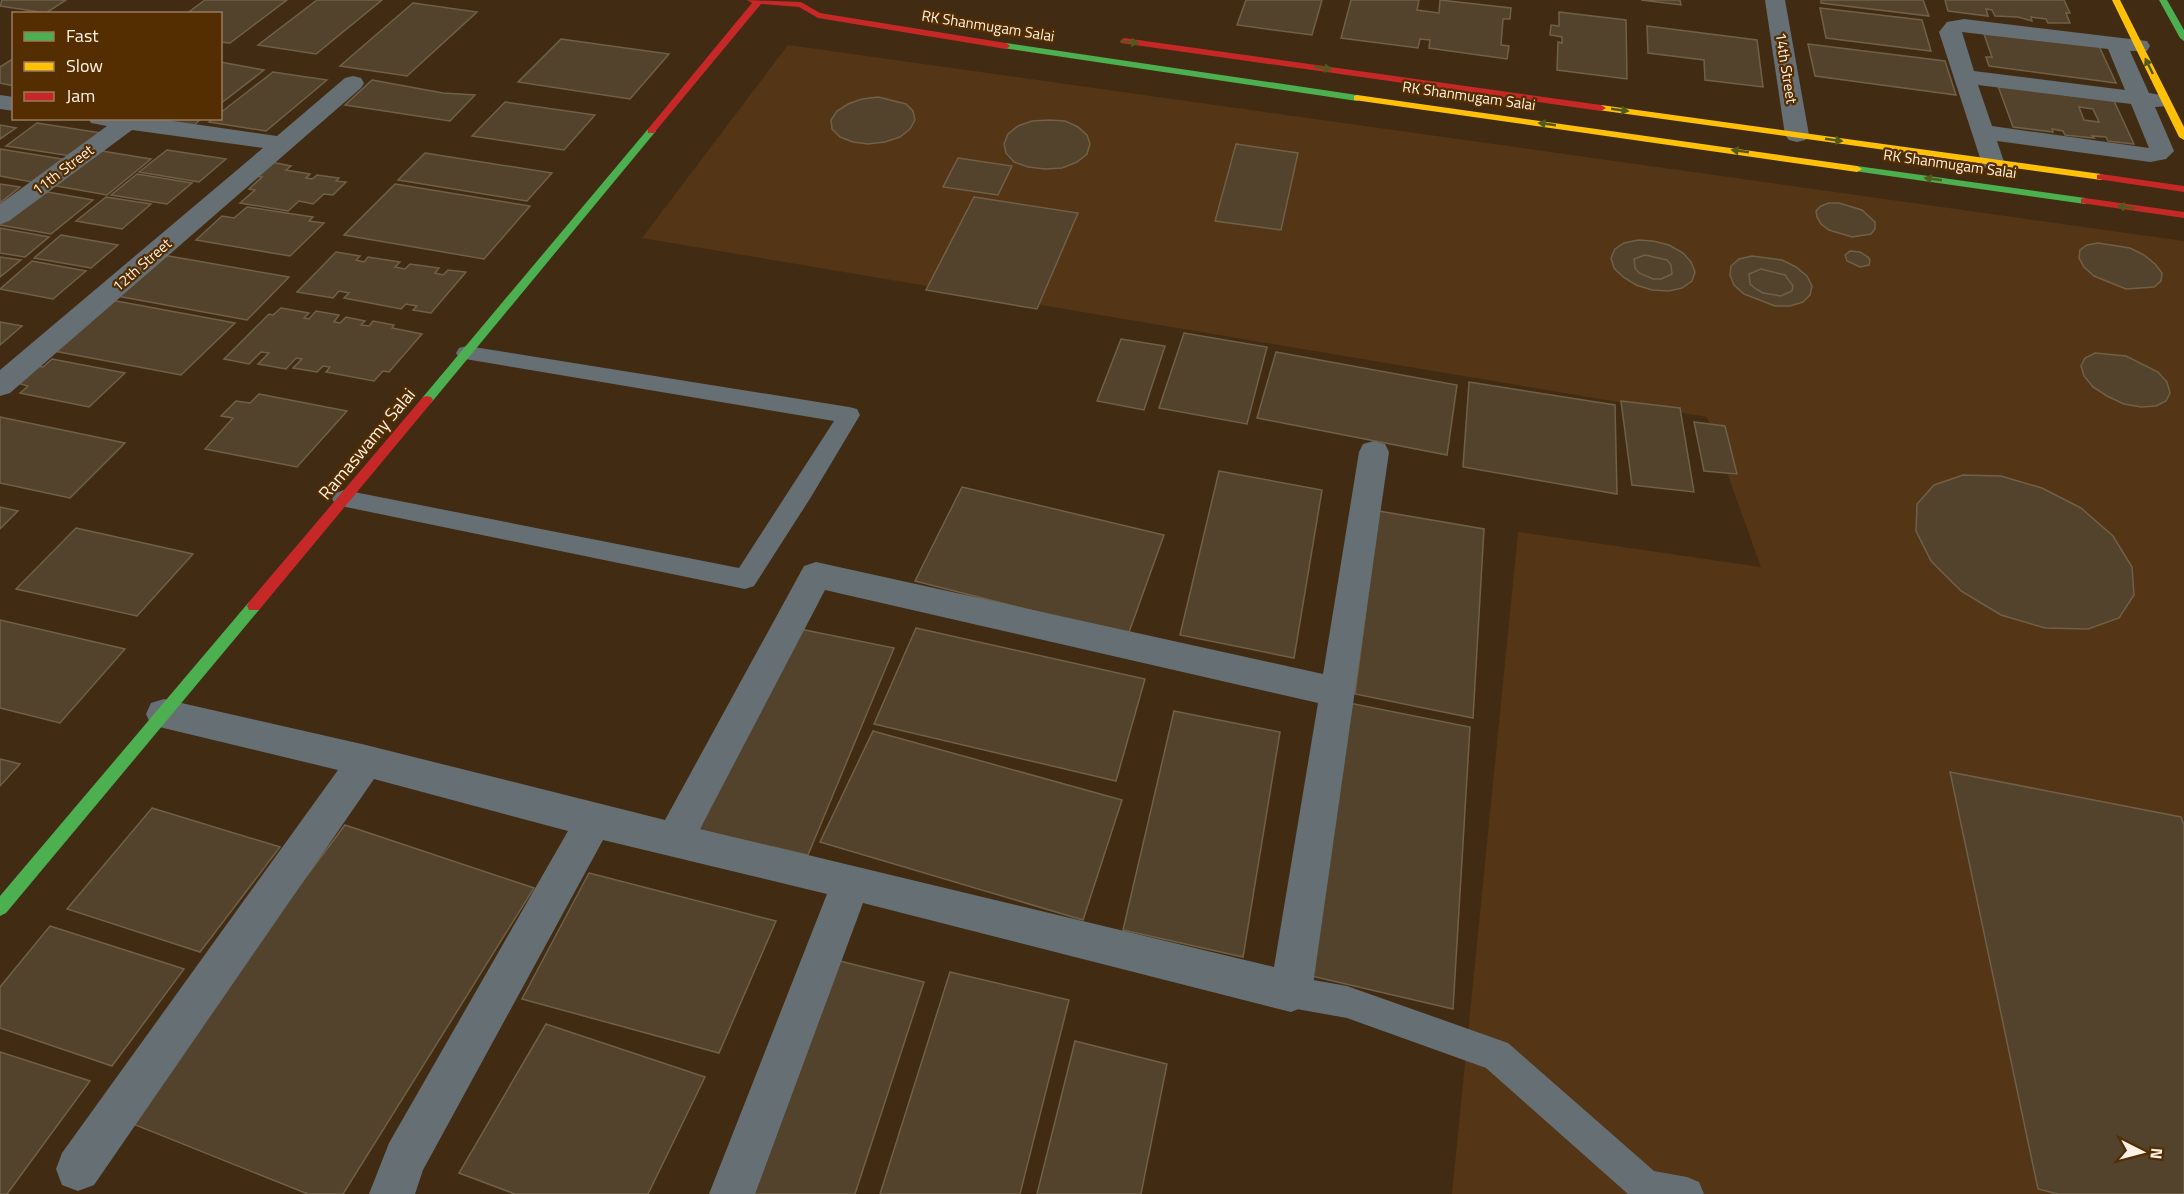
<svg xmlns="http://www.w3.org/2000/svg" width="2184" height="1194" viewBox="0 0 2184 1194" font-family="'Titillium Web',sans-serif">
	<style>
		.built { fill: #543516 }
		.building { fill: #53432c; stroke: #706047; stroke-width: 1.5; fill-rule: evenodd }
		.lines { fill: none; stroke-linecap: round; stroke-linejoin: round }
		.lane { fill: #666f74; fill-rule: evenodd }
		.street { fill: #666f74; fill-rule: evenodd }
		.fast { fill: #4caf50; fill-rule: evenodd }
		.slow { fill: #ffc107; fill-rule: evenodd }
		.jam { fill: #c62828; fill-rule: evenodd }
		.oneway { fill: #515a1c }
		.labels { text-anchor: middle; stroke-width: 4.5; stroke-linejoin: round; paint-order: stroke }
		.far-street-label { font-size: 15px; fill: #fef1e6; stroke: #542d00 }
		.street-label { font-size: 18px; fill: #fef1e6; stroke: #542d00 }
	</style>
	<rect width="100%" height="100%" fill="#412c13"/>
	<polygon class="built" points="788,45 2184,241 2184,1194 1452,1194 1518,532 1761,567 1707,417 642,238"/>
	<g class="building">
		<polygon points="2,0 66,0 46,13 0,6"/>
		<polygon points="205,0 287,0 230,43 220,42 220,14 186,14"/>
		<polygon points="317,0 382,0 316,54 258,45"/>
		<polygon points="1246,0 1322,0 1312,35 1237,25"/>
		<polygon points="1351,0 1419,0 1417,10 1439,13 1440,0 1511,8 1510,19 1503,19 1501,45 1509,46 1507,59 1429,48 1430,40 1420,39 1418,48 1341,38"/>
		<polygon points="1641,0 1680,0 1681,5"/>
		<polygon points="1821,0 1923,0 1929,16 1821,3"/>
		<polygon points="1945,0 2064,0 2070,13 2066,13 2070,23 2048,23 2046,19 2031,17 2032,21 2018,17 1995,16 1992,10 1986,9 1988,16 1948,11"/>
		<polygon points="413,3 477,12 407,76 340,66"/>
		<polygon points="1820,8 1922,20 1931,51 1826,38"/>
		<polygon points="1559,12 1626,20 1627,79 1557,70 1558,42 1562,43 1562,37 1550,35 1551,25 1559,26"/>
		<polygon points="1647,26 1757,40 1763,87 1705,80 1704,60 1648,53"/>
		<polygon points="1984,34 2099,46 2116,83 1989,66 1986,57 1992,57"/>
		<polygon points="561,39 669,54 630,99 518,82"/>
		<polygon points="1808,44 1945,61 1956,95 1815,76"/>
		<polygon points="14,58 14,86 0,83 0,67"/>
		<polygon points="220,62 264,70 220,104"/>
		<polygon points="273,72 327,80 266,131 209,122 214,118 220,118 220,113"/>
		<polygon points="372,80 443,93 475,95 450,121 345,105"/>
		<path d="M1998,86L2114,101L2134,144L2108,141L2106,137L2092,136L2094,138L2065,135L2063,131L2052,129L2053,132L2013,127ZM2079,107L2093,109L2099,122L2084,120Z"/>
		<polygon points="878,97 906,104 913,111 915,120 910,129 900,137 885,142 868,144 853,142 840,137 832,129 831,120 837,111 848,104 862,99"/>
		<polygon points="505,102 595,115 564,150 472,136"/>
		<polygon points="146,118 202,118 193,126"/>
		<polygon points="1049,120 1065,121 1078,127 1087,135 1090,144 1087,154 1077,162 1062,168 1045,169 1028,167 1014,162 1006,153 1004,144 1008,134 1018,126 1032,121"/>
		<polygon points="37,123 101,133 71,156 6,146"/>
		<polygon points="0,125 16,128 0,139"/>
		<polygon points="1236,144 1298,153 1281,230 1215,221"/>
		<polygon points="0,149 62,159 32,182 0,176"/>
		<polygon points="96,150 151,159 107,195 51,185"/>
		<polygon points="167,150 226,159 199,182 139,172"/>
		<polygon points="425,153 552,173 527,201 398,180"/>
		<polygon points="958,158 1012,166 998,195 943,187"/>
		<polygon points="271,162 291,166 286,170 310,174 306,178 312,179 317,175 339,178 336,181 346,182 333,195 324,194 313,204 299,201 288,211 240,203 255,190 249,189 262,177 256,176"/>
		<polygon points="137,174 192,183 167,204 111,195"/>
		<polygon points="0,184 20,187 0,203"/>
		<polygon points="395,184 530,206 484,259 344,235"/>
		<polygon points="42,191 93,200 51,234 0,225"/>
		<polygon points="106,197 151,204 122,229 76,221"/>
		<polygon points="974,197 1078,213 1037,309 926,290"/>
		<polygon points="1829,203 1839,203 1862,210 1875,222 1875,229 1871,234 1852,237 1829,230 1821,224 1817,217 1816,211 1821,206"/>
		<polygon points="247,207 313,217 309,221 324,223 290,256 196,240 222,216 234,218"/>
		<polygon points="0,228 49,237 25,257 0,253"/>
		<polygon points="61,235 118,245 91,268 34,258"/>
		<polygon points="1638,240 1653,241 1669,245 1683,253 1691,262 1695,272 1692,281 1682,288 1669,291 1652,290 1636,285 1623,277 1614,268 1611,258 1615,249 1624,243"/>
		<polygon points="2098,243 2130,248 2144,255 2155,264 2162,273 2161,281 2154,287 2126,289 2094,276 2084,267 2079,258 2080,250 2087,245"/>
		<polygon points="1850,251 1860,252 1868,257 1870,260 1869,265 1860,267 1847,261 1845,255"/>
		<polygon points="336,252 360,256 356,260 364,262 368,257 400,262 395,267 405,269 410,264 439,268 435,273 443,275 448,270 466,272 431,313 413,310 417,306 406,304 401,309 344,298 349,293 339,291 333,298 297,292"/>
		<polygon points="163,255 289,277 247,320 117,296"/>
		<polygon points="1645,255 1667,260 1671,265 1672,274 1661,279 1653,279 1639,273 1635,268 1634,259"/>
		<polygon points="1752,256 1782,260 1796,267 1807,276 1812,286 1810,295 1803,302 1790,306 1775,306 1744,294 1734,285 1730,275 1731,266 1739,259"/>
		<polygon points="0,257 21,260 0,277"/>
		<polygon points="32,261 86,271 53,299 0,289"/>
		<polygon points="1761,269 1785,275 1793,286 1792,291 1781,296 1763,293 1756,289 1750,284 1749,274"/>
		<polygon points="111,300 235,323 181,375 54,351"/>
		<polygon points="281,308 309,313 304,318 309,319 316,311 339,315 334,322 340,323 346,317 365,321 361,325 369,326 373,321 394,325 392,328 422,334 389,372 383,371 374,381 326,372 330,367 323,366 317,372 293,368 302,359 296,358 286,369 258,364 269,353 261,352 249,364 224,359 269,314 273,315"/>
		<polygon points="0,322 22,326 0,345"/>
		<polygon points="1184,333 1267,347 1247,424 1159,408"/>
		<polygon points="1121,339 1165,346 1144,410 1097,401"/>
		<polygon points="1276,352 1457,385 1447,455 1257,418"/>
		<polygon points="2095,353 2126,356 2158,372 2167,382 2170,393 2166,401 2156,406 2141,407 2124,404 2107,396 2093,387 2084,376 2081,366 2085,358"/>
		<polygon points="52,359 125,373 89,407 20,393 28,386 17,383 36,366 43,367"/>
		<polygon points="1469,382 1615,405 1617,494 1463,467"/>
		<polygon points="259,394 347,411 297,467 205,449 233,418 221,416 236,401 250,403"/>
		<polygon points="1621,401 1680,408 1694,492 1632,485"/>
		<polygon points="0,417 125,443 70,498 0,483"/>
		<polygon points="1694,422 1725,426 1737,474 1704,471"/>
		<polygon points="1219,471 1322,490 1294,658 1180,635"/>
		<polygon points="1963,475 2001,476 2042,488 2081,508 2113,536 2132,567 2134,595 2119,618 2088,629 2045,628 2001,615 1961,591 1931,561 1916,531 1917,504 1934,485"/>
		<polygon points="962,487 1164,535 1128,635 915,581"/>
		<polygon points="0,507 18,511 0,529"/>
		<polygon points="1379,511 1484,529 1473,718 1355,694"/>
		<polygon points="76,528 193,554 137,616 16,589"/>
		<polygon points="0,620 125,649 60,723 0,708"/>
		<polygon points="795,628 894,648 808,855 699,830"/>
		<polygon points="916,628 1145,679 1116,781 874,724"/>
		<polygon points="1344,702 1470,727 1453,1009 1307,975"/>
		<polygon points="1174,711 1280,732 1243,957 1123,930"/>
		<polygon points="873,731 1122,800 1083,920 820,842"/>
		<polygon points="0,759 20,764 0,786"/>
		<polygon points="1950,772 2181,817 2184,825 2184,1194 2058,1194 2038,1189"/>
		<polygon points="152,808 280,847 200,952 67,909"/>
		<polygon points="345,825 534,888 343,1194 308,1194 123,1120"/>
		<polygon points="589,873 776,921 719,1053 522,999"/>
		<polygon points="50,926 184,969 112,1066 0,1028 0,987"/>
		<polygon points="840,961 924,982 855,1194 754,1194"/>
		<polygon points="950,972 1069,1000 1020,1194 880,1194"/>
		<polygon points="546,1024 705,1077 648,1194 515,1194 459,1173"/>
		<polygon points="1075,1041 1167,1064 1141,1194 1037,1194"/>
		<polygon points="0,1052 90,1081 7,1194 0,1194"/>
	</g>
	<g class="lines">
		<g class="lane">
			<polygon points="467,346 849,407 857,409 860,415 811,497 754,586 745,589 336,505 332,499 336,493 344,490 739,568 834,421 459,358 456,353 459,348"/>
			<polygon points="1291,976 1347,986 1508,1043 1654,1171 1687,1177 1699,1182 1704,1194 1628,1194 1486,1068 1347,1018 1291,1008 1280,1003 1275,992 1280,981"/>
		</g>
		<g class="street">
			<polygon points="1765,0 1785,0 1809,135 1805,140 1797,142 1789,140 1785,135"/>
			<path d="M1964,19L2147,41L2150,46L2147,51H2130L2149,93L2167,96L2170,101L2167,106L2155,107L2174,151L2166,159L2150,162L1997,141L2004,162L2001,167L1992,169L1983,167L1939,32L1947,22ZM1962,32L2108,49L2125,90L1974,71ZM1978,85L2131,104L2149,148L1992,126Z"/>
			<polygon points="353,76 361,78 364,83 361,88 10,393 0,396 0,370 263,148 132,130 9,221 0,224 0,204 107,126 91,123 88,118 152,118 277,136 345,78"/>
			<polygon points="0,95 14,97 14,111 0,109"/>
			<path d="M1374,441L1385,444L1389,452L1312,992L1306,1006L1291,1012L863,903L755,1194H709L827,894L603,840L423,1170L415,1194H369L389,1143L568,831L374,779L94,1185L78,1191L62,1185L56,1169L62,1153L338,770L151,725L146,714L151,703L164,699L366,745L665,820L804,566L816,562L1323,674L1359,452L1363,444ZM825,590L1318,703L1274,967L700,829Z"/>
		</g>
		<g class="fast">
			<polygon points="2159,0 2167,0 2184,30 2184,41 2180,38"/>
			<polygon points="1006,43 1357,95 1362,98 1357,101 1003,48 1003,44"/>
			<polygon points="648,129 656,131 431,403 423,403 421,400 423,397"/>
			<polygon points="1857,166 2085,198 2090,201 2085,204 1854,171 1852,169"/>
			<polygon points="254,601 259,602 261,606 259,610 6,913 0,916 0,896 249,602"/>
		</g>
		<g class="slow">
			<polygon points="2112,0 2120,0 2184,127 2184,140 2179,137"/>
			<polygon points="1357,95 1857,166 1862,169 1857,172 1354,100 1354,96"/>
			<polygon points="1601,105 2101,174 2106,177 2101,180 1598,110 1598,106"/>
		</g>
		<g class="jam">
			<polygon points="747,0 801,2 820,13 1006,43 1010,46 1006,49 818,18 799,7 761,4 654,133 648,133 648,129 752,3"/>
			<polygon points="1124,38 1601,105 1606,108 1601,111 1121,43 1120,41"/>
			<polygon points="2101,174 2184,186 2184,192 2097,179 2097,175"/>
			<polygon points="2085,198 2184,212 2184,218 2081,203 2081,199"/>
			<polygon points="427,396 431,397 433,400 431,403 259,610 249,610 247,606 249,602 423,397"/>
		</g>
	</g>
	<defs><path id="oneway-solid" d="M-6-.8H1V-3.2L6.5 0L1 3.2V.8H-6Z" transform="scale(1.5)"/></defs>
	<g class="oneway">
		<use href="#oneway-solid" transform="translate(1130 42) rotate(7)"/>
		<use href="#oneway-solid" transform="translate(2149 66) rotate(-116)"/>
		<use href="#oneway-solid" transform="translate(1323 68) rotate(8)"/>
		<use href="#oneway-solid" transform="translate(1620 110) rotate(8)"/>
		<use href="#oneway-solid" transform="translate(1547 124) rotate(-172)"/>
		<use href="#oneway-solid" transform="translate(1834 140) rotate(8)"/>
		<use href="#oneway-solid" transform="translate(1740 151) rotate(-172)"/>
		<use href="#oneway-solid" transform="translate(1933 179) rotate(-172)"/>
		<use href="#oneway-solid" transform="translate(2126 207) rotate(-172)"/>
	</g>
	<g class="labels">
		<g class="far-street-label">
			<text transform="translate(988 26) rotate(9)" y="5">RK Shanmugam Salai</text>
			<text transform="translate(1786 68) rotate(81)" y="5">14th Street</text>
			<text transform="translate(1469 96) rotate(8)" y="5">RK Shanmugam Salai</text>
			<text transform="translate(1950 164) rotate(8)" y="5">RK Shanmugam Salai</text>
			<text transform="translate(63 170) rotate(-37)" y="5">11th Street</text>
			<text transform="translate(142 265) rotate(-41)" y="5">12th Street</text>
		</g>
		<g class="street-label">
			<text transform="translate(367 444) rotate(-50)" y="6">Ramaswamy Salai</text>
		</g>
	</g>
	<rect x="12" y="12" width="210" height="108" fill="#542d00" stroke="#987b5c" stroke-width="1.5"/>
	<rect x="24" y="32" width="30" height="9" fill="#4caf50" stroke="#987b5c" stroke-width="1.5"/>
	<text x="66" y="42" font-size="18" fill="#fef1e6">Fast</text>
	<rect x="24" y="62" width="30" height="9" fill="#ffc107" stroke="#987b5c" stroke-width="1.5"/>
	<text x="66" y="72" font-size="18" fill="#fef1e6">Slow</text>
	<rect x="24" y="92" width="30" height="9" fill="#c62828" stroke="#987b5c" stroke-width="1.5"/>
	<text x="66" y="102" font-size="18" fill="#fef1e6">Jam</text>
	<g transform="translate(2142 1152) rotate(96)" stroke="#542d00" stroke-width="4.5" paint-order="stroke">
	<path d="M0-4.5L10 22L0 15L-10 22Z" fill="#fef1e6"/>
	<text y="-9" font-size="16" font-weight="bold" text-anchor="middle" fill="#fef1e6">N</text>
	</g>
</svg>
